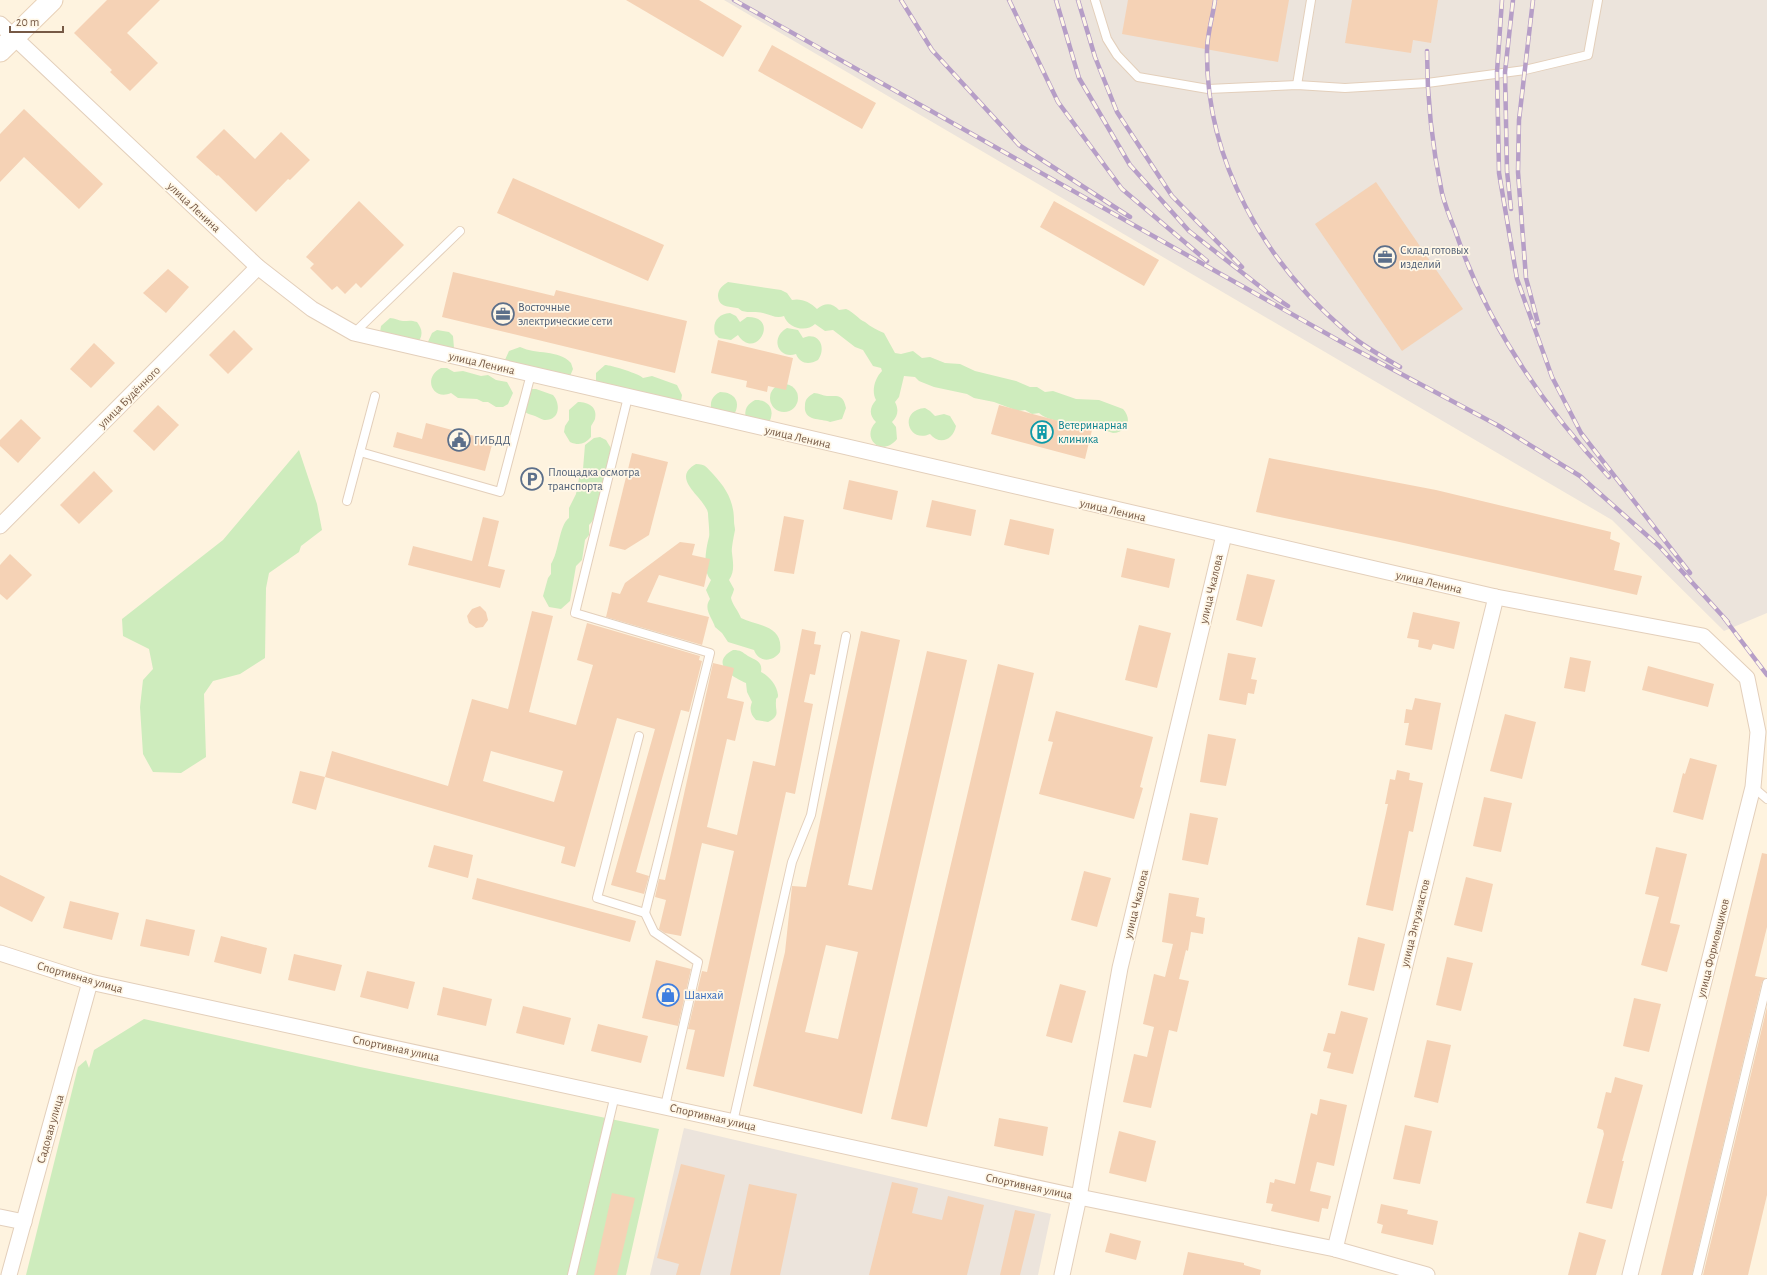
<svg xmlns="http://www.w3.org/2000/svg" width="1767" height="1275" viewBox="0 0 1767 1275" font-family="'Alegreya Sans',sans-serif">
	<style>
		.industrial { fill: #ece4dc }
		.green { fill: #ceecbd }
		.building { fill: #f5d2b5; fill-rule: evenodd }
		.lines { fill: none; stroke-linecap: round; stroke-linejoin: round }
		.service-casing { stroke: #e3cfbb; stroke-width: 10 }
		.minor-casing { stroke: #e3cfbb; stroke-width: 17 }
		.secondary-casing { stroke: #e8d1b8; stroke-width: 23 }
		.service { stroke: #fff; stroke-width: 8 }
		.minor { stroke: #fff; stroke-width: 15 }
		.secondary { stroke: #fff; stroke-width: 21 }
		.rail-casing { stroke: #b69ec7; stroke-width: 4.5 }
		.rail { stroke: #fff7e7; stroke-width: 3; stroke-dasharray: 9; stroke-linecap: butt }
		.labels { text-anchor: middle; stroke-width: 3.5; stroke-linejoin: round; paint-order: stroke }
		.street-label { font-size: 12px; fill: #765945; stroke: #fff7e7 }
		.service-label { font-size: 12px; fill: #4e5e75; stroke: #fff7e7; text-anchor: start }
		.culture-label { font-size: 12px; fill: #0d838f; stroke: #fff7e7; text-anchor: start }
		.shop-label { font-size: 12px; fill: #366cbe; stroke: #fff7e7; text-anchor: start }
	</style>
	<rect width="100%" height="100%" fill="#fef3df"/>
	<g class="industrial">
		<polygon points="724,0 1767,0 1767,613 1724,631 1612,520"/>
		<polygon points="684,1128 1051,1214 1038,1275 650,1275"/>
	</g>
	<g class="green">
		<path d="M728,282L781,290L787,293L792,300C801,298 810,302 817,309C824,303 832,302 839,310L846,309C854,312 858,319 865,322C871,327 877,330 884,333L895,353L901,354L913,351L922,358L930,357L945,363L960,364L975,371L1016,381L1030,387H1037L1045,392L1053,391L1076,399L1099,400L1123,409C1133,420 1127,432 1113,433C1104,430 1095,427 1086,425C1074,423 1048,422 1039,413L1032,414L1025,410L1018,411L994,402L974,398L967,394L934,387L919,381L915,377L904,376L899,397L895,402C899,410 898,416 892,422L896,427L897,439C882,458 860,438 876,422C869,415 869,408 876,400C871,391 875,378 882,371L881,368L873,366L863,350L855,347L833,330L825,331L815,324C806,333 788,328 784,316C777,319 771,315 763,313C757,311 749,313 742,311C740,310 739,308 737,308C729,306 719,308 718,296C718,289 723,285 728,282Z"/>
		<path d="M730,313L736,316L740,322L747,317C781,316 756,362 738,335L731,340L719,338L715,334C712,322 718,314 730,313Z"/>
		<path d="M390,318C395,318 399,321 403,321C408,321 411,320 417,322C423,330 423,336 417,344L380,332L381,326Z"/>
		<path d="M787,328L798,330L803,338C819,331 827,348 818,360C809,365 800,364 796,354C779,360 769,338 787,328Z"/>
		<polygon points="437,330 449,332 453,336 454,348 427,344 432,333"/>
		<path d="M520,347C537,355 558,349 571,363L573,369L568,381L504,362L509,351Z"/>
		<path d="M605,365C611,365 640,374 643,378L652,376L677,385L682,395L681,401L596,385V373Z"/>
		<path d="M441,368H447L454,372L463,371L481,376L488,375L496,380L507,382L513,393L508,404L503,407H496L488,402H483L477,399L458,398L451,393C433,401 422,378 441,368Z"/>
		<circle cx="784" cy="398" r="14"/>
		<path d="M530,389H536L553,395C561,404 560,421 544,420C540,419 538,417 535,416C529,414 527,414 522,409Z"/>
		<path d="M720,392C735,392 742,403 733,416L712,412C709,402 712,396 720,392Z"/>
		<path d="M814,393C819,393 823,396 827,396C838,396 843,394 846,408L842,419L830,422C821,418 803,422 805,405C805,399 809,396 814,393Z"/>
		<path d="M755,400C770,399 776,412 768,424L746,420C744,410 746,405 755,400Z"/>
		<path d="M578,402C588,402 598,407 595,419C594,422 591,425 591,427C591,430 591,433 591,437C585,444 579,446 570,442L564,432L565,426L569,420V410Z"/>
		<path d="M925,408L930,411L935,416L944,414L950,416L956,426C953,441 939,445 930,434C908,444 898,410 925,408Z"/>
		<path d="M600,437L606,440L612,450L598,508C594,514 595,520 589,525V535L585,540L582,560L576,566L570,601L561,609L549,607L543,596L548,578L551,574V564C559,552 559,525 569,518V508L576,494L580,473L583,469L585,445L594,438Z"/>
		<polygon points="299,450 317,504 322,530 301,546 299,552 269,573 266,588 265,658 240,674 213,681 204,694 206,757 181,773 153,772 143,754 140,707 143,680 153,669 149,649 123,636 122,619 223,540"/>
		<path d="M696,464C706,464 707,468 713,474C726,488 734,501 734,521C734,525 735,527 735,530C734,535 731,550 732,553C733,562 735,572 729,580L734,589C734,591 731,597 731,598C732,604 739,612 741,618C757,626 784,625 780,652C773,662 759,663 754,650L728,642L722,633L715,627C712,617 703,609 710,599L706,590L711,580C702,571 706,548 709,537C710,534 708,517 708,513C705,497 669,479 696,464Z"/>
		<path d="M733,650C741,650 742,652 748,656C755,660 763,661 761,672C769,676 777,685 778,695C778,700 776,696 776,701C775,712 781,715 768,722L756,720C751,715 749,710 752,702L747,692L746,683C732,677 709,663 733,650Z"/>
		<polygon points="144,1019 360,1067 659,1129 626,1275 26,1275 78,1067 86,1060 89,1068 94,1050"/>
	</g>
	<g class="building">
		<polygon points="107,0 160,0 127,33 158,63 130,91 110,72 112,70 74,33"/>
		<polygon points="626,0 699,0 742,26 723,57"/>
		<polygon points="1128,0 1289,0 1278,62 1122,34"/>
		<polygon points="1352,0 1438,0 1431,43 1413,40 1411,53 1345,43"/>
		<polygon points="772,45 876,103 862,129 758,71"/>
		<polygon points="24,109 103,184 79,209 24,157 0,182 0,134"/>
		<polygon points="224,129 255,159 281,132 310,160 290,180 288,179 256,212 218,175 217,176 196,157"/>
		<polygon points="513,178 664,245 648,281 497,213"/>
		<polygon points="1376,182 1463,309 1402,351 1315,224"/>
		<polygon points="359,201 404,245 361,288 356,283 345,294 337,286 332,290 310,268 314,264 306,257"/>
		<polygon points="1054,201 1159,260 1144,286 1040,227"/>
		<polygon points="168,269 189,287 166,313 143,293"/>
		<polygon points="453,272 554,296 556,290 687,321 675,373 442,317"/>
		<polygon points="234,330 253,349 228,374 209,355"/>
		<polygon points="718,340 793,358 786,390 768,386 767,392 746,387 747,381 711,373"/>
		<polygon points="94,343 115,363 91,388 70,369"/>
		<polygon points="158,405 179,425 154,451 133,431"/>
		<polygon points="999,405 1092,430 1085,459 991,434"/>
		<polygon points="21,419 41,438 18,463 0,446 0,440"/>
		<polygon points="426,423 493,441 485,471 393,447 397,432 422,439"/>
		<polygon points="632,453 668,462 649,535 625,550 609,546"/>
		<polygon points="1269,458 1436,490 1611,532 1610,539 1620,543 1614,570 1642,576 1637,595 1395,541 1256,512"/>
		<polygon points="94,471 113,491 79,524 60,505"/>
		<polygon points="849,480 898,491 892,520 843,509"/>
		<polygon points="932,500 976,510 971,536 926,527"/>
		<polygon points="784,516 804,520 794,574 774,571"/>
		<polygon points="483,517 499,521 488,566 505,570 500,588 408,565 413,546 472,561"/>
		<polygon points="1010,519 1054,529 1049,555 1004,545"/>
		<polygon points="680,542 695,544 692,555 710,559 704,587 659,575 647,602 709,617 702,645 606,617 612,592 620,594 625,583"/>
		<polygon points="1127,548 1175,559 1169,588 1121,577"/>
		<polygon points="10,554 32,575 7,600 0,594 0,565"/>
		<polygon points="1247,574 1275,580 1262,627 1236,620"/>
		<polygon points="480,606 486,612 488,620 483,627 476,628 469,623 467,616 472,609"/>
		<path d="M532,611L553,616L529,712L576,725L593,665L577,660L587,623L700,656L699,660L702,661L689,712L681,710L636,872L649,876L644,894L611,885L655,729L617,718L575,867L561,863L565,847L325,777L332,751L448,786L472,699L508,709ZM491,751L563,771L554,802L483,781Z"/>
		<polygon points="1413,612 1460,622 1454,649 1433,644 1431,650 1418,647 1419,640 1407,638"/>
		<polygon points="1139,625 1171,633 1157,688 1125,680"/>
		<polygon points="802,629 816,632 814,644 821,645 815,675 810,674 804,702 813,704 795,794 786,792 724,1077 686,1069 695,1030 688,1029 702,971 707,972 734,851 702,843 681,936 665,933 659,929 666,900 655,897 659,879 665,880 713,663 734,668 727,698 744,702 735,741 727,739 707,827 737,835 753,761 775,766"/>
		<path d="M861,631L900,640L848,885L872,890L927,651L967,660L862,1114L753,1086L785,952L792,886L806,887ZM826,945L858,952L838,1039L805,1032Z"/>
		<polygon points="1228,653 1256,658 1251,679 1257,680 1254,694 1248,693 1246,705 1219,700"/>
		<polygon points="1570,657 1591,661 1585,692 1564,688"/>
		<polygon points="998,664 1034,673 927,1127 891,1119"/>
		<polygon points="1648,666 1714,684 1708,707 1642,690"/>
		<polygon points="1415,698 1441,703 1432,750 1405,745 1409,723 1404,723 1406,709 1412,710"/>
		<polygon points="1056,711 1153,737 1140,787 1143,788 1134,819 1039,794 1053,742 1048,741"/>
		<polygon points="1505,714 1536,722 1522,779 1490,771"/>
		<polygon points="1208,734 1236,739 1226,786 1200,782"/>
		<polygon points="1690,758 1717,765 1703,820 1673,812 1683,773 1685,774"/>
		<polygon points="1397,770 1410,773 1409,780 1423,783 1413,832 1409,831 1393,911 1366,905 1388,804 1385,804 1390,779 1395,780"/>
		<polygon points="300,771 325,777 316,810 292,803"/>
		<polygon points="1484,797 1512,803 1501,852 1473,846"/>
		<polygon points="1190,813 1218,818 1208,865 1182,860"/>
		<polygon points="434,845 473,855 468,878 428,867"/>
		<polygon points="1656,847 1687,854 1670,923 1680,925 1667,972 1641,965 1659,897 1645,894"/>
		<polygon points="1762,853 1767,854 1767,927 1755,976 1766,978 1762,982 1692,1275 1661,1275"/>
		<polygon points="1084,871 1111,878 1097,927 1071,920"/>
		<polygon points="0,875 45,897 32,922 0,906"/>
		<polygon points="1466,877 1493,884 1482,932 1454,925"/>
		<polygon points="477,878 636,921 630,942 472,899"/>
		<polygon points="1169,893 1199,898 1196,916 1205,918 1203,934 1191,932 1188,951 1186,950 1179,979 1189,981 1177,1032 1169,1030 1151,1108 1123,1102 1134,1054 1147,1057 1154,1027 1143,1024 1154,974 1165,977 1173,944 1162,942"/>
		<polygon points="70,901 119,913 112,940 63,928"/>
		<polygon points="146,919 195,930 189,956 140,946"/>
		<polygon points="221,936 267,948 261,974 214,962"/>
		<polygon points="1358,937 1385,944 1374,991 1348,985"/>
		<polygon points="294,954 342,965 335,991 288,980"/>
		<polygon points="1447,957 1473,963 1461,1011 1436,1005"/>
		<polygon points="656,960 691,969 678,1026 642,1018"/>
		<polygon points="367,971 415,982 408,1009 360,997"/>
		<polygon points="1060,984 1086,991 1072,1043 1046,1036"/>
		<polygon points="443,987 492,999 486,1026 437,1015"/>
		<polygon points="1634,998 1661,1004 1649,1052 1623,1046"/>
		<polygon points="523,1006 571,1018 564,1045 516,1033"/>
		<polygon points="1767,1007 1767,1195 1748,1275 1703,1275"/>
		<polygon points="1341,1011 1368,1018 1353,1074 1327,1068 1331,1053 1323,1051 1328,1033 1335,1034"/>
		<polygon points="598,1024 648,1036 641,1063 591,1051"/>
		<polygon points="1427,1040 1451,1045 1438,1103 1414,1097"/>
		<polygon points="1615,1077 1643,1085 1622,1161 1624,1161 1612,1209 1586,1203 1604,1134 1603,1130 1597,1128 1606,1092 1611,1093"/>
		<polygon points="1320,1099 1347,1105 1334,1166 1317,1162 1310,1191 1331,1196 1328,1209 1322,1208 1319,1222 1271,1211 1273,1204 1266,1203 1270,1182 1274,1183 1275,1179 1295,1184 1311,1113 1317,1115"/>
		<polygon points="999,1118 1048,1127 1043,1156 994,1146"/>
		<polygon points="1405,1125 1432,1131 1420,1184 1393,1179"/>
		<polygon points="1119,1131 1156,1141 1146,1182 1109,1173"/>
		<polygon points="681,1164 725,1175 700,1275 676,1275 679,1264 657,1258"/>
		<polygon points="892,1182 918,1188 912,1213 942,1220 948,1196 984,1205 967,1275 869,1275"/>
		<polygon points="749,1184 797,1194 780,1275 730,1275"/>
		<polygon points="612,1193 635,1198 617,1275 594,1275"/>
		<polygon points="1381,1204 1408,1210 1407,1214 1438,1221 1433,1245 1381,1233 1383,1225 1377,1223"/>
		<polygon points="1015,1210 1035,1214 1020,1275 1000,1275"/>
		<polygon points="1579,1232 1606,1240 1596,1275 1568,1275"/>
		<polygon points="1110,1233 1141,1241 1136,1260 1105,1252"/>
		<polygon points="1188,1252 1244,1263 1244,1265 1261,1270 1260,1275 1183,1275"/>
	</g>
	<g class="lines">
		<g class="service-casing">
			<g id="service">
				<polyline points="1095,0 1107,39 1117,55 1138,77 1208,89 1297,85 1345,88 1427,83 1525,70 1588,55 1598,0"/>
				<polyline points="1297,85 1311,0"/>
				<polyline points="354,333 460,231"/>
				<polyline points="628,397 575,613 710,653 645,913"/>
				<polyline points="360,452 500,492 531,374"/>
				<polyline points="347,501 375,396"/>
				<polyline points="639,736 597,898 645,913 654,932 698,962 665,1106"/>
				<polyline points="1753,787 1767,799"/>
				<polyline points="733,1122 792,862 811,815 846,636"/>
				<polyline points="572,1275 615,1095"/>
				<polyline points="1697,1275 1767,983"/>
			</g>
		</g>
		<g class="minor-casing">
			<g id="minor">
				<polyline points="0,24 258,267 312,309 354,333 1496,597 1703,636 1747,678 1758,732 1753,787 1630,1275"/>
				<polyline points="0,526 258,267"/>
				<polyline points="0,953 90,982 1079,1197 1335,1249 1427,1275"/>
				<polyline points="0,1217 24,1222"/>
				<polyline points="1335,1249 1496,597"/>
				<polyline points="9,1275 90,982"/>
				<polyline points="1062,1275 1079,1197 1120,968 1224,535"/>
			</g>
		</g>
		<g class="secondary-casing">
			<polyline id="secondary" points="0,51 52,0"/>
		</g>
		<use href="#service" class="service"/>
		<use href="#minor" class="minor"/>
		<use href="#secondary" class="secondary"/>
		<g class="rail-casing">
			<g id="rail">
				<polyline points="734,0 1345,344 1499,426 1580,476 1659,546 1728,622"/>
				<polyline points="901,0 932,50 1019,145 1130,217"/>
				<polyline points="1009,0 1058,102 1122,189 1207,261"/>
				<polyline points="1056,0 1079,78 1130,165 1189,231 1267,292 1288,306"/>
				<polyline points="1078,0 1095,57 1117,112 1172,196 1242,267"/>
				<path d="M1215,0C1213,16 1207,34 1207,51C1206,161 1264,262 1347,332C1362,346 1382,356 1400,367"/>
				<polyline points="1502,0 1497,72 1499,173 1517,279 1552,377 1581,433 1690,573"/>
				<polyline points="1533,0 1519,120 1518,172 1526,278 1538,323"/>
				<path d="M1427,51C1427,99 1432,146 1442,193C1445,205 1450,218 1455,230C1486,323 1543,406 1609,477"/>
				<polyline points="1511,209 1507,171 1505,72 1513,0"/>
				<polyline points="1724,618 1767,675"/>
			</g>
		</g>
		<use href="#rail" class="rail"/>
	</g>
	<defs>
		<g id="office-ring" transform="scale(1.15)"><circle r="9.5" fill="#fff7e7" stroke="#5c6f8a" stroke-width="1.5"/><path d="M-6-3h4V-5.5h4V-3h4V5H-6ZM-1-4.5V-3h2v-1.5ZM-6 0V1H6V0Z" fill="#5c6f8a"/></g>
		<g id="building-ring" transform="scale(1.15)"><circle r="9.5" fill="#fff7e7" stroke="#0f9aa8" stroke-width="1.5"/><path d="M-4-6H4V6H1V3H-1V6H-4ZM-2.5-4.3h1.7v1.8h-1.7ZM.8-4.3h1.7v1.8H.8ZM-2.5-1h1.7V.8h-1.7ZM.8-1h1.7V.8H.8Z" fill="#0f9aa8"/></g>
		<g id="civic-ring" transform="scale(1.15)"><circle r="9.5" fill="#fff7e7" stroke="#5c6f8a" stroke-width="1.5"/><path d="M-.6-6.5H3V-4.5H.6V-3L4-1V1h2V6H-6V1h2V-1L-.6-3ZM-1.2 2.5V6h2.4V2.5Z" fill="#5c6f8a"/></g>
		<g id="parking-ring" transform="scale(1.15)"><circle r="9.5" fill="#fff7e7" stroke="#5c6f8a" stroke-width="1.5"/><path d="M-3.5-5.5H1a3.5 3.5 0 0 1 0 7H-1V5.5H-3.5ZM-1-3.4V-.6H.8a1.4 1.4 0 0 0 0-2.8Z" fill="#5c6f8a"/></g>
		<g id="shop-ring" transform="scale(1.15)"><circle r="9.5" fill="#fff7e7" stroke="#3f7fe0" stroke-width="1.5"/><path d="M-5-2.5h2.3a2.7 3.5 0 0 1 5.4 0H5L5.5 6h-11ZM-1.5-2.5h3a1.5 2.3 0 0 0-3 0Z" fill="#3f7fe0"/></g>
	</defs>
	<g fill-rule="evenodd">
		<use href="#office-ring" x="1385" y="257"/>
		<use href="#office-ring" x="503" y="314"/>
		<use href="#building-ring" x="1042" y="432"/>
		<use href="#civic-ring" x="459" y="440"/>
		<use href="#parking-ring" x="532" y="479"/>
		<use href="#shop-ring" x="668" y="995"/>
	</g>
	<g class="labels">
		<g class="street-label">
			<text transform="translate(194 207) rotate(43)" y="4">улица Ленина</text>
			<text transform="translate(482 363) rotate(13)" y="4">улица Ленина</text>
			<text transform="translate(129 397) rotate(-45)" y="4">улица Будённого</text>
			<text transform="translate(798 437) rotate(13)" y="4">улица Ленина</text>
			<text transform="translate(1113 510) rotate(13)" y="4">улица Ленина</text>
			<text transform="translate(1429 582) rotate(13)" y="4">улица Ленина</text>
			<text transform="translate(1211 589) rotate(-77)" y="4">улица Чкалова</text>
			<text transform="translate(1136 904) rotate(-76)" y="4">улица Чкалова</text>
			<text transform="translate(1415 923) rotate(-76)" y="4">улица Энтузиастов</text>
			<text transform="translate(1713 948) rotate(-76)" y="4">улица Формовщиков</text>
			<text transform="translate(80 977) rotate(16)" y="4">Спортивная улица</text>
			<text transform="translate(396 1048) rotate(12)" y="4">Спортивная улица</text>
			<text transform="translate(713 1117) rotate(13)" y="4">Спортивная улица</text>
			<text transform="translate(50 1129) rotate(-74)" y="4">Садовая улица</text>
			<text transform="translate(1029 1186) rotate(12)" y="4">Спортивная улица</text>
		</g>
		<g class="service-label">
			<text x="1400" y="254">Склад готовых<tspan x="1400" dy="14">изделий</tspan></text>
			<text x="518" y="311">Восточные<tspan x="518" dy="14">электрические сети</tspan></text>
			<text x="474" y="444">ГИБДД</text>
			<text x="548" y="476">Площадка осмотра<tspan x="548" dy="14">транспорта</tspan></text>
		</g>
		<g class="culture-label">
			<text x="1058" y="429">Ветеринарная<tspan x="1058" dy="14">клиника</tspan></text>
		</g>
		<g class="shop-label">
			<text x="684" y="999">Шанхай</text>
		</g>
	</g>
	<path d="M10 26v6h53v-6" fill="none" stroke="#765945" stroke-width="2"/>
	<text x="16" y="26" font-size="12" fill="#765945" stroke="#fff7e7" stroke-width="3" paint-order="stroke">20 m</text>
</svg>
